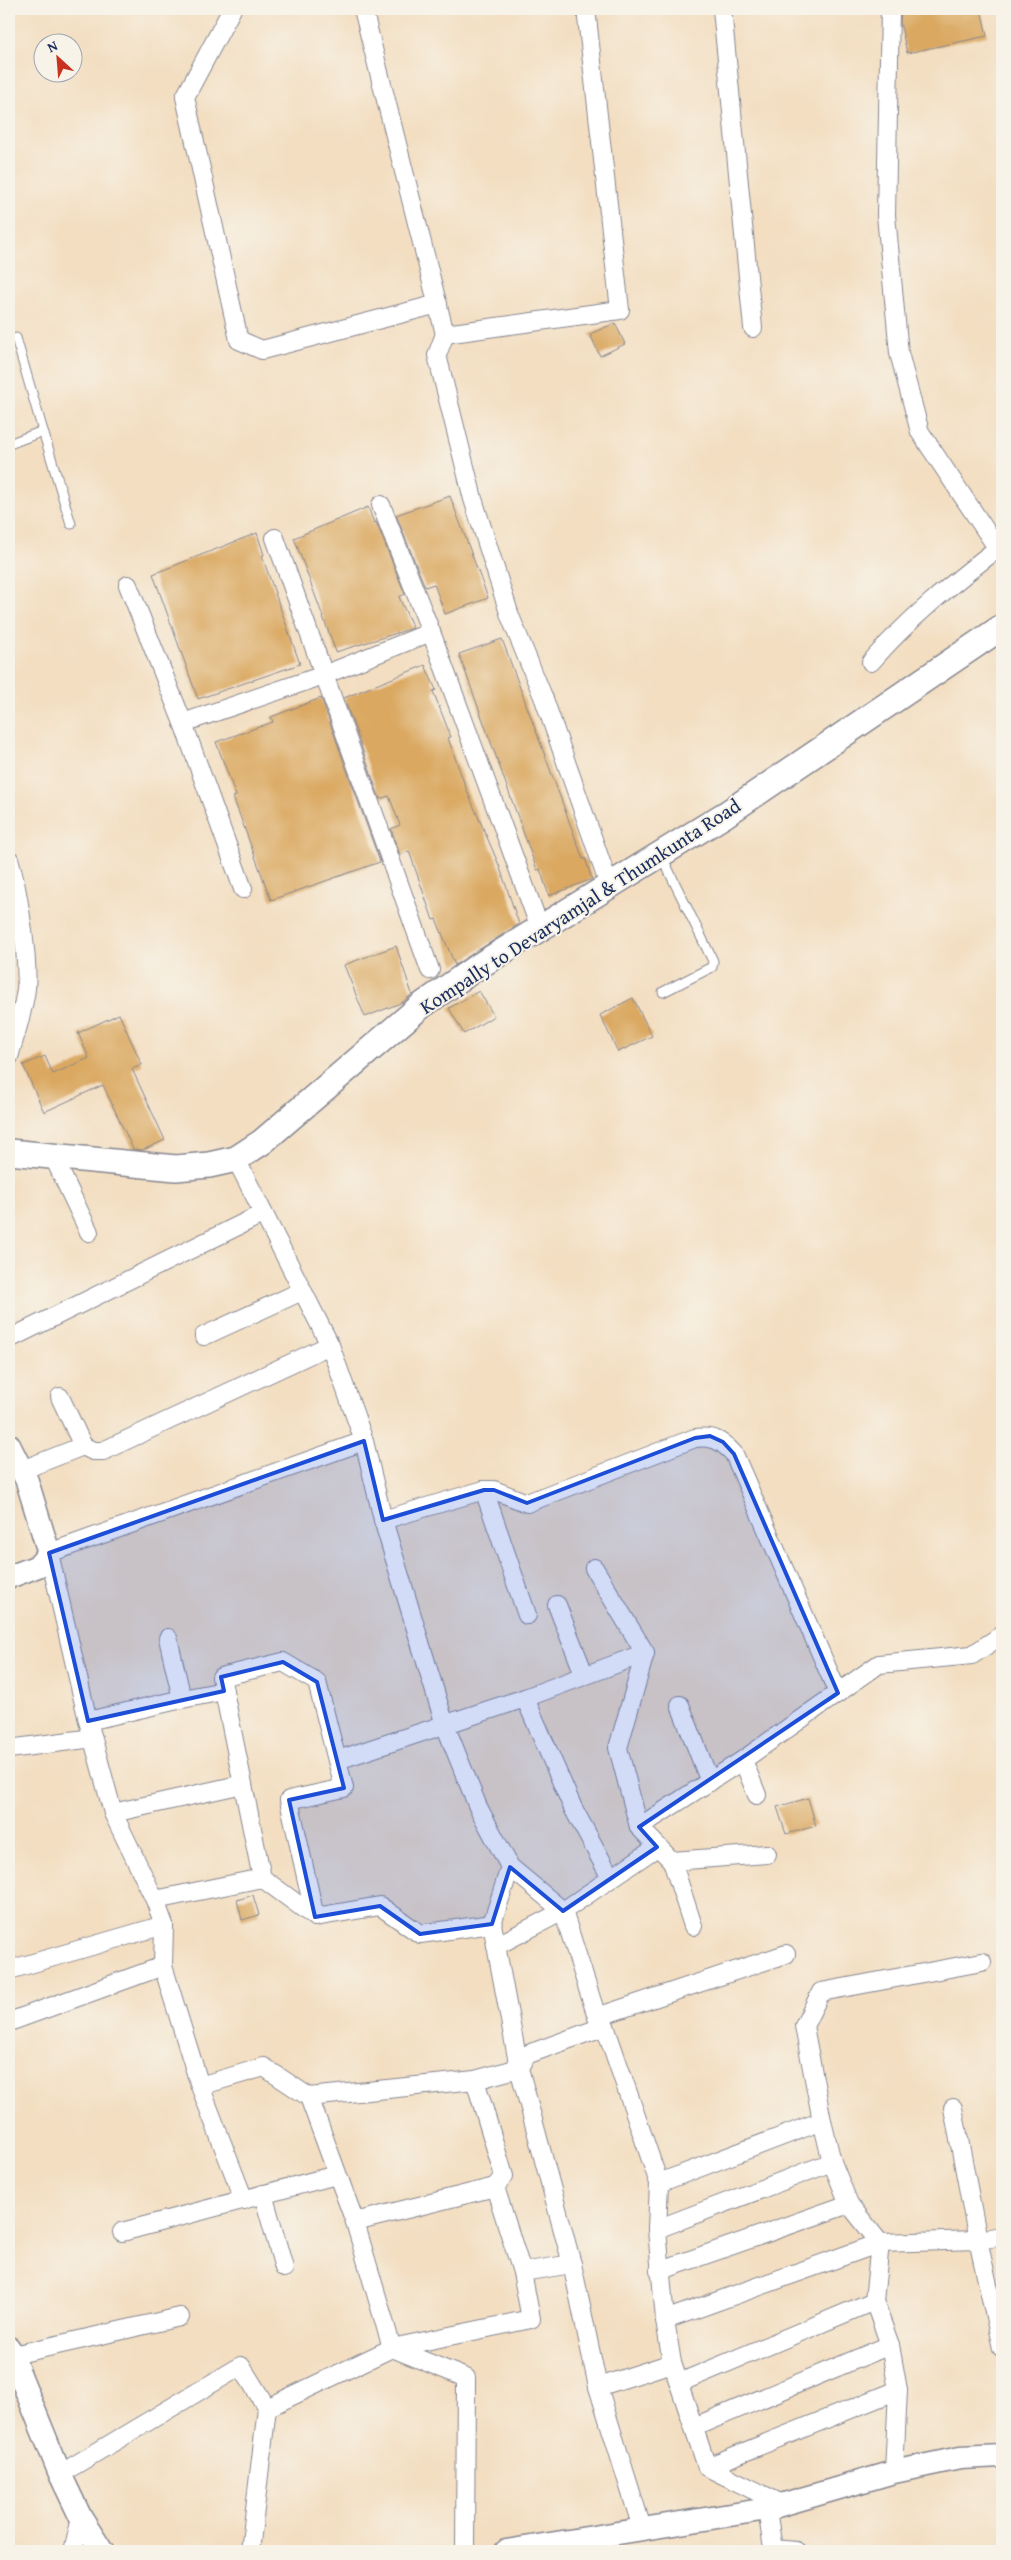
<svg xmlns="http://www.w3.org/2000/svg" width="1011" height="2560" viewBox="0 0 1011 2560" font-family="'Gentium Book Plus',serif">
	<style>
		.building { fill: #daa861 }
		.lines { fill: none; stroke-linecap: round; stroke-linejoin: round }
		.service-casing { stroke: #878690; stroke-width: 11 }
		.minor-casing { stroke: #878690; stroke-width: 20 }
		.tertiary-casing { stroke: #878690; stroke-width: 25 }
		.secondary-casing { stroke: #878690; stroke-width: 28 }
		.service { stroke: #fff; stroke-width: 9 }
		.minor { stroke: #fff; stroke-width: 18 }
		.tertiary { stroke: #fff; stroke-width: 22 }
		.secondary { stroke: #fff; stroke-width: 25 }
		.marked { fill: #1d4ed8; fill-opacity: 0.2; stroke: #1d4ed8; stroke-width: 4; stroke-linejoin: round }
		.labels { text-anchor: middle; stroke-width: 4; stroke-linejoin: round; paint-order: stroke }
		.street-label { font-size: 20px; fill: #1b2f5e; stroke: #f7f3e8 }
	</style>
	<rect width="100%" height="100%" fill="#f7f3e8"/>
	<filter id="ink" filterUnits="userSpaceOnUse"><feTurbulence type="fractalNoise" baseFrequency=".02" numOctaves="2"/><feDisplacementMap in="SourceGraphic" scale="10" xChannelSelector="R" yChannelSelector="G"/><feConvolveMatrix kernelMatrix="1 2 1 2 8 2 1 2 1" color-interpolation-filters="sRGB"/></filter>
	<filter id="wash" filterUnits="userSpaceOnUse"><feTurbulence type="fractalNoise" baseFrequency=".0096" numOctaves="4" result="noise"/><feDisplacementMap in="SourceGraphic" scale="20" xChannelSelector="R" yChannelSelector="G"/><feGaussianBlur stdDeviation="1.12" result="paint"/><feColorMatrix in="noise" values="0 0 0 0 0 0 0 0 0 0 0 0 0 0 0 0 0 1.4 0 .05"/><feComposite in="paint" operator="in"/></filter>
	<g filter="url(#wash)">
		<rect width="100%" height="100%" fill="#f3dec1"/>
		<g id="blocks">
			<g class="building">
				<polygon points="915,9 981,9 987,36 907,53 900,22 901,12"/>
				<polygon points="615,323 625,344 600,356 590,334"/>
				<polygon points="450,496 488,598 445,614 434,584 425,587 396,515"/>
				<polygon points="368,507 374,523 376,522 405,594 399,597 413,628 336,652 294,538"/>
				<polygon points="257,533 264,555 262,556 300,664 198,699 153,574"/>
				<polygon points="502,639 583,859 585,858 592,879 549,896 540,869 537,870 459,654"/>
				<polygon points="425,665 436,690 433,691 451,737 448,738 467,791 499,865 519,924 455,965 436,919 433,920 409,851 400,855 391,829 400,825 389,796 380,799 344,698"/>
				<polygon points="321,698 380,862 271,900 233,797 236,796 216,742 273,722 271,717"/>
				<polygon points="396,946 412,994 403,1002 365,1017 344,965"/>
				<polygon points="479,991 494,1016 464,1034 449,1008"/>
				<polygon points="633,998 652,1036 618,1052 600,1015"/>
				<polygon points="119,1014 142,1065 132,1069 165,1140 143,1150 133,1149 103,1085 44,1112 23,1065 45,1056 53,1074 89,1058 78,1033"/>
				<polygon points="808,1798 816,1826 786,1834 777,1807"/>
				<polygon points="253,1895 259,1915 242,1920 237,1900"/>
			</g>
		</g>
	</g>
	<g filter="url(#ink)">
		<use href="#blocks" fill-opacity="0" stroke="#878690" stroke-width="1"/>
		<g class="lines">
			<g class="service-casing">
				<g id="service">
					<polyline points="43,431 71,524"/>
					<polyline points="9,444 43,431 16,338"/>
					<polyline points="661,855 713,961 712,967 663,992"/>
				</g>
			</g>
			<g class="minor-casing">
				<g id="minor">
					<polyline points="232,9 185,97 239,340 262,350 438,304"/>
					<polyline points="363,9 445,334 620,310 586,9"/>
					<polyline points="722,9 753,328"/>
					<polyline points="890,9 886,215 899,353 920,432 1002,555"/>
					<polyline points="445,334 437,355 473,499 510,616 544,699 609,885"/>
					<polyline points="381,505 431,632"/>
					<polyline points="275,538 430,970"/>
					<polyline points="128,585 183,723 324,675 431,632 540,928"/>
					<path d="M871,662C909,618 952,584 998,548"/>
					<polyline points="183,723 243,889"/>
					<path d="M9,859C18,888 29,960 26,989C23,1013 15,1035 9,1057"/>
					<polyline points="53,1156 89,1232"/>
					<polyline points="236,1159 330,1345 364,1441 383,1520 445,1725 478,1807 510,1867 492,1924 519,2068 572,2264 598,2387 642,2528"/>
					<polyline points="204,1336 302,1291"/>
					<polyline points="9,1339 262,1214"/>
					<polyline points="60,1397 83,1446"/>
					<polyline points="22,1470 83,1446 93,1451 103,1451 330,1345"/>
					<polyline points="484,1490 527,1615"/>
					<path d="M383,1520L484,1490H494L527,1503L695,1438C713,1436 721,1440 734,1454L838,1693"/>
					<polyline points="594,1568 645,1653 618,1748 639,1827 672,1861 693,1926"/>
					<polyline points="557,1605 584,1674"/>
					<polyline points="168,1638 182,1699"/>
					<polyline points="224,1691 221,1677 283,1662 317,1682 344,1788 289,1800 315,1917"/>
					<polyline points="525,1698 573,1808 611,1878"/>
					<polyline points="680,1705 710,1782"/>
					<polyline points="88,1721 182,1699 224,1691 262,1878"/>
					<polyline points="9,1749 93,1738"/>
					<polyline points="338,1760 525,1698 645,1653"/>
					<polyline points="743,1760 757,1795"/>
					<polyline points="113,1813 243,1784"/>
					<polyline points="639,1827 743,1760 879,1664 972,1655 1002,1635"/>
					<polyline points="672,1861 767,1854"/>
					<polyline points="510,1867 563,1911 597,2017 605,2026 659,2183 657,2229 665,2320 672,2363 707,2467 784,2505"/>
					<polyline points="155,1900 262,1878 315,1917 380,1906 420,1934 492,1924"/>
					<polyline points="496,1946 563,1911 657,1847"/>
					<polyline points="9,1970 164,1925"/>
					<polyline points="597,2017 786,1954"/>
					<polyline points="9,2022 163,1966"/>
					<polyline points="200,2086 264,2067 309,2097 475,2080 519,2068 526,2055 605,2026"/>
					<polyline points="309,2097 355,2222 392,2348 466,2378 465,2551"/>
					<polyline points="953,2108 978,2240 1002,2348"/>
					<polyline points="659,2183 822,2121"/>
					<polyline points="263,2194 284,2268"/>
					<polyline points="244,2200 200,2086 163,1966 164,1925 155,1900 113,1813 88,1721 49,1553 364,1441"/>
					<polyline points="355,2222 495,2187"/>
					<polyline points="657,2229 832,2162"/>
					<polyline points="122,2232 336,2175"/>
					<polyline points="659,2271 849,2204"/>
					<polyline points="522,2272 572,2264"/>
					<polyline points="665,2320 880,2243 978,2240 1002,2236"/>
					<polyline points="9,2356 180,2317"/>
					<polyline points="679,2383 874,2301"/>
					<polyline points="598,2387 672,2363"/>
					<polyline points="694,2427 890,2345"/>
					<polyline points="707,2467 898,2390"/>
					<polyline points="894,2472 898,2390 890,2345 874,2301 880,2243 849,2204 832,2162 822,2121 804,2026 821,1992 982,1962"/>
					<polyline points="60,2474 241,2366 267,2408"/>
					<polyline points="767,2509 773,2549 796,2551"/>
					<polyline points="73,2551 81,2518"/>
					<polyline points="250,2551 267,2408 392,2348 531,2319 522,2272 495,2187 504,2176 475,2080"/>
				</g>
			</g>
			<g class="tertiary-casing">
				<g id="tertiary">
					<polyline points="9,1445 27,1481 49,1553 38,1566 9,1577"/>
					<polyline points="9,2348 60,2474 81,2518 102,2551"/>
					<polyline points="506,2551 767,2509 894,2472 960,2458 1002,2456"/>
				</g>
			</g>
			<g class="secondary-casing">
				<polyline id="secondary" points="9,1152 176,1168 209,1165 236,1159 262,1142 421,1006 474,969 726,814 1002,627"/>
			</g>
			<use href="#service" class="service"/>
			<use href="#minor" class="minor"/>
			<use href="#tertiary" class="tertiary"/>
			<use href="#secondary" class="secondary"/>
		</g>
	</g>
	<path class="marked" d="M710,1436L723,1442L734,1454L838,1693L639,1827L657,1847L563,1911L510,1867L492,1924L420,1934L380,1906L315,1917L289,1800L344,1788L317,1682L283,1662L221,1677L224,1691L88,1721L49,1553L364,1441L383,1520L484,1490H494L527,1503L695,1438Z"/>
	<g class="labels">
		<g class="street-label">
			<text transform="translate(580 906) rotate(-33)" y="7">Kompally to Devaryamjal &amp; Thumkunta Road</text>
		</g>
	</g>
	<rect width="1011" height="2560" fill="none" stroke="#f7f3e8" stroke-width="30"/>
	<g transform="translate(58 58) rotate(334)"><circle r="24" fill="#f7f3e8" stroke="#9fa5b1"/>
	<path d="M0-4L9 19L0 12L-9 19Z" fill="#c8321e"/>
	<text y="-8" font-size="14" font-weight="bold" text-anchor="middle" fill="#1b2f5e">N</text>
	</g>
</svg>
